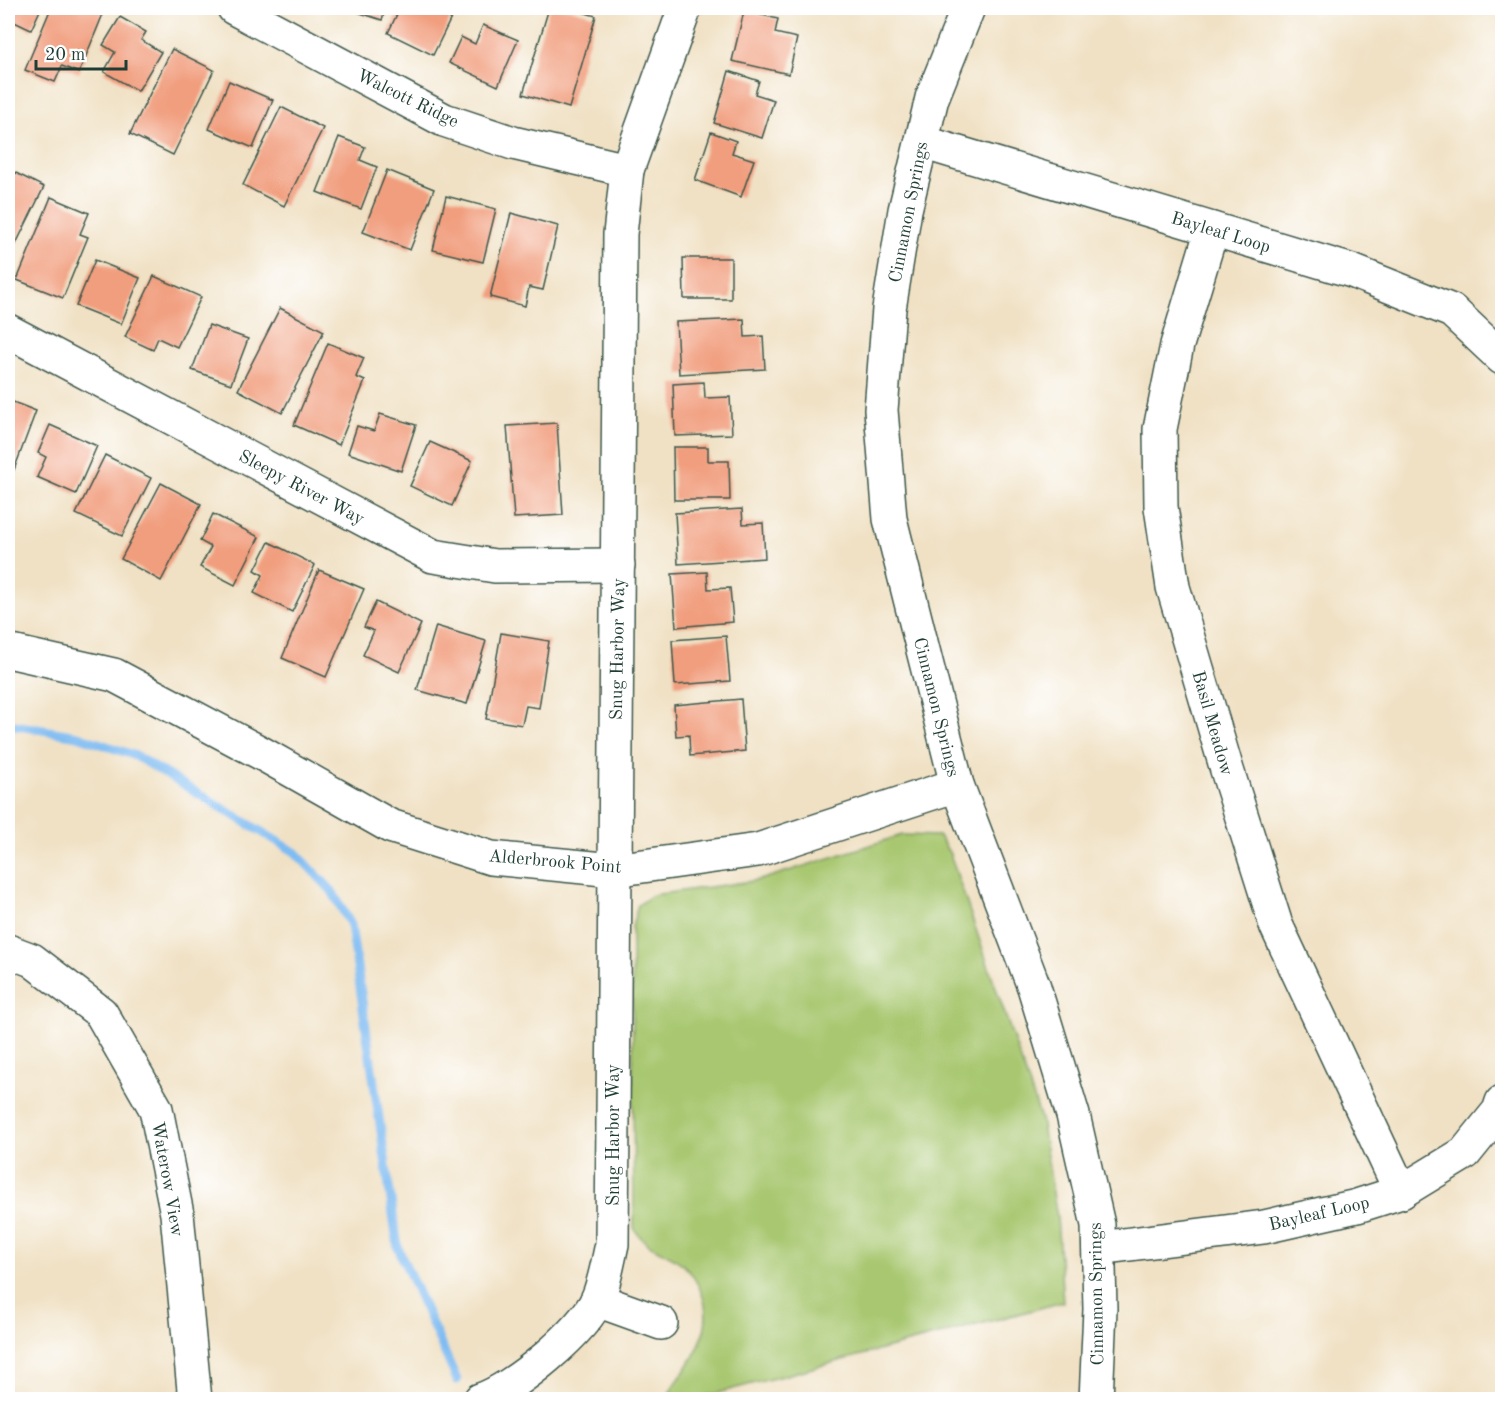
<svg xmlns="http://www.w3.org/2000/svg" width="1510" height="1407" viewBox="0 0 1510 1407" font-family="'Old Standard TT',serif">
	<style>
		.green { fill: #a8c76f; stroke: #648252; stroke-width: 1.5 }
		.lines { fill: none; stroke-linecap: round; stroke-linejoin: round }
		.stream { stroke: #7fbcf2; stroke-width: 9 }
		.building { fill: #f19e7e }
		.minor-casing { stroke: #3e564a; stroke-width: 36 }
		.minor { stroke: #fff; stroke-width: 33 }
		.labels { text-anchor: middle; stroke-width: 4.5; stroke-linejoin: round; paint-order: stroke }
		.street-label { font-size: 18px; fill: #1f3d34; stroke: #fff }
	</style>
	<rect width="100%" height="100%" fill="#fff"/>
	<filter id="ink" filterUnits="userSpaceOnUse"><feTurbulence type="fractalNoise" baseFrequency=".0167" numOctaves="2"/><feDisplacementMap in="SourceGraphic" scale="12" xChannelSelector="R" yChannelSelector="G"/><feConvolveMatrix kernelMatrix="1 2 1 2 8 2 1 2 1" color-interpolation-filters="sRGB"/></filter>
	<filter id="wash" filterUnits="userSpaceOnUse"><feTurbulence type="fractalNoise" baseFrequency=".008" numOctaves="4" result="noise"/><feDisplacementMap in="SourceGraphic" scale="24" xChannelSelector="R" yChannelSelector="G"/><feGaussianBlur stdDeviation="1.35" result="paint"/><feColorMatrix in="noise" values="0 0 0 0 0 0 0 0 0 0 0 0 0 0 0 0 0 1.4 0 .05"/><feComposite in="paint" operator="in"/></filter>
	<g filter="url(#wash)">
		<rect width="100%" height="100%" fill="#f0e1c4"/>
		<path class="green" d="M902,835L939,836L950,854L1041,1119L1057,1217L1063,1302L695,1399H665C686,1368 717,1334 702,1294C697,1281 690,1269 678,1261C660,1248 646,1249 634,1228L632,927L638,905L653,895L760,880Z"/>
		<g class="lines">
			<polyline class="stream" points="8,724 78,736 136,756 295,852 332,891 351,925 398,1248 457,1380"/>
		</g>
		<g id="blocks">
			<g class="building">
				<polygon points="8,8 41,8 31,30 8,19"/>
				<polygon points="51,8 105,9 79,73 62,66 55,82 25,70"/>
				<polygon points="345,8 386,8 382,20"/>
				<polygon points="400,8 456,8 433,55 388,33"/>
				<polygon points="549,8 568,8 596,16 569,108 523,94"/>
				<polygon points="744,11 778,19 775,33 797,38 789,74 732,61"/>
				<polygon points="120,17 146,32 141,40 161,52 138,91 104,72 115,52 103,45"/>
				<polygon points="483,25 518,40 498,86 449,63 461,37 475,44"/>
				<polygon points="172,49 214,70 173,155 130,134"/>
				<polygon points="729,71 759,81 755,94 774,100 762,138 714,123"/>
				<polygon points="229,81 273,100 253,148 209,129"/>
				<polygon points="281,107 323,128 284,206 243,185"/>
				<polygon points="711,132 736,141 732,153 754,160 741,197 695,180"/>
				<polygon points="339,137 365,147 360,160 377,167 361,209 317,192"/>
				<polygon points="8,169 44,187 8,260"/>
				<polygon points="387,170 434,189 410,250 363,232"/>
				<polygon points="446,196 496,209 483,262 433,250"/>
				<polygon points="51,197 89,213 80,234 88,237 63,298 17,280"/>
				<polygon points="511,213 558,226 543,290 529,287 525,306 490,297"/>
				<polygon points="683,258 731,258 731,299 684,299"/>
				<polygon points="95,260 140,278 121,324 76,306"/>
				<polygon points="154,276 201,297 177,347 158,338 153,350 125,337"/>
				<polygon points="280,308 324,331 282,413 238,390"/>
				<polygon points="744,319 745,337 763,336 765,369 679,374 676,322"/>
				<polygon points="209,325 248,339 231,384 192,370"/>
				<polygon points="328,343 364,358 356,377 365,381 339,445 294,425"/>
				<polygon points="704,382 705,398 730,397 732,434 675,436 673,384"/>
				<polygon points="8,400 36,411 8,486"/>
				<polygon points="380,414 416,425 401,471 348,453 357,426 374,431"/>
				<polygon points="557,423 563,515 514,518 507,426"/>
				<polygon points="50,425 97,446 76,494 37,477 46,457 38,453"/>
				<polygon points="430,442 472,461 452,506 410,486"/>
				<polygon points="673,447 708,447 708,461 729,461 730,500 674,500"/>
				<polygon points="105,455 151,478 122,536 76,514"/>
				<polygon points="161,483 201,504 161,581 121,559"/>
				<polygon points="742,509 743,524 763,523 765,558 678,564 675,513"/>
				<polygon points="213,514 259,537 235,585 200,567 211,547 200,541"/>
				<polygon points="269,542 315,565 292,612 254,593 263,575 255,570"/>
				<polygon points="319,570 364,589 326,677 282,658"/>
				<polygon points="707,572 708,589 730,588 733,622 676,627 672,574"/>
				<polygon points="376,602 421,624 399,672 363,655 374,631 364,627"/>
				<polygon points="436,626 486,641 467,704 417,690"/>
				<polygon points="501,633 549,641 539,708 526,706 522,725 486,719"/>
				<polygon points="726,636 730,681 675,685 672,640"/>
				<polygon points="741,699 745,751 690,756 689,735 676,736 674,705"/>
			</g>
		</g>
	</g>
	<g filter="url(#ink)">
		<use href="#blocks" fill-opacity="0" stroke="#3e564a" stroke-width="1.5"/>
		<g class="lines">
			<g class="minor-casing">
				<g id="minor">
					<polyline points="234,8 444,120 513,143 627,170"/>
					<polyline points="968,8 932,98 905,210 889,309 881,410 890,519 957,785 1034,987 1073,1115 1098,1225 1100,1309 1096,1400"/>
					<polyline points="922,142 1352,271 1452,311 1502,358"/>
					<polyline points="1212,229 1177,345 1160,429 1161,507 1173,587 1227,770 1276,925 1401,1192"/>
					<polyline points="8,331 433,556 495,566 618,565"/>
					<polyline points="8,651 114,675 261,753 390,826 491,858 614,870 758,850 957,785"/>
					<polyline points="8,951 32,960 101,1013 156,1109 177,1214 195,1400"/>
					<polyline points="1099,1248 1264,1227 1357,1206 1401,1192 1465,1153 1499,1111 1502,1102"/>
					<polyline points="597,1300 661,1323"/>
					<path d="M480,1400C513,1390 585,1330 598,1298C605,1281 608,1262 612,1244L620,234L627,170L685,8"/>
				</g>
			</g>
			<use href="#minor" class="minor"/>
		</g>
	</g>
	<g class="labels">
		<g class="street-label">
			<text transform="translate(408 98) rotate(26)" y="6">Walcott Ridge</text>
			<text transform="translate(908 212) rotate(-79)" y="6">Cinnamon Springs</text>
			<text transform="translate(1221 232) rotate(17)" y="6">Bayleaf Loop</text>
			<text transform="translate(302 487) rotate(28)" y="6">Sleepy River Way</text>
			<text transform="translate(617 649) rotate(-89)" y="6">Snug Harbor Way</text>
			<text transform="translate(937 707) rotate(76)" y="6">Cinnamon Springs</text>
			<text transform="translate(1213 723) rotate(74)" y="6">Basil Meadow</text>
			<text transform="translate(555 861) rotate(5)" y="6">Alderbrook Point</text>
			<text transform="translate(613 1135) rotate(-90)" y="6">Snug Harbor Way</text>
			<text transform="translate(168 1179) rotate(80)" y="6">Waterow View</text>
			<text transform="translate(1319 1213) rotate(-13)" y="6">Bayleaf Loop</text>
			<text transform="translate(1096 1294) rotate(-91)" y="6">Cinnamon Springs</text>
		</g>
	</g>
	<rect width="1510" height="1407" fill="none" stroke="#fff" stroke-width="30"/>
	<path d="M36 60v9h90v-9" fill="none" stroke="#1f3d34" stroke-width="3"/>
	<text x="45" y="60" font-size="18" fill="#1f3d34" stroke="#ffffff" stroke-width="4.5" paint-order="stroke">20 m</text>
</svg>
